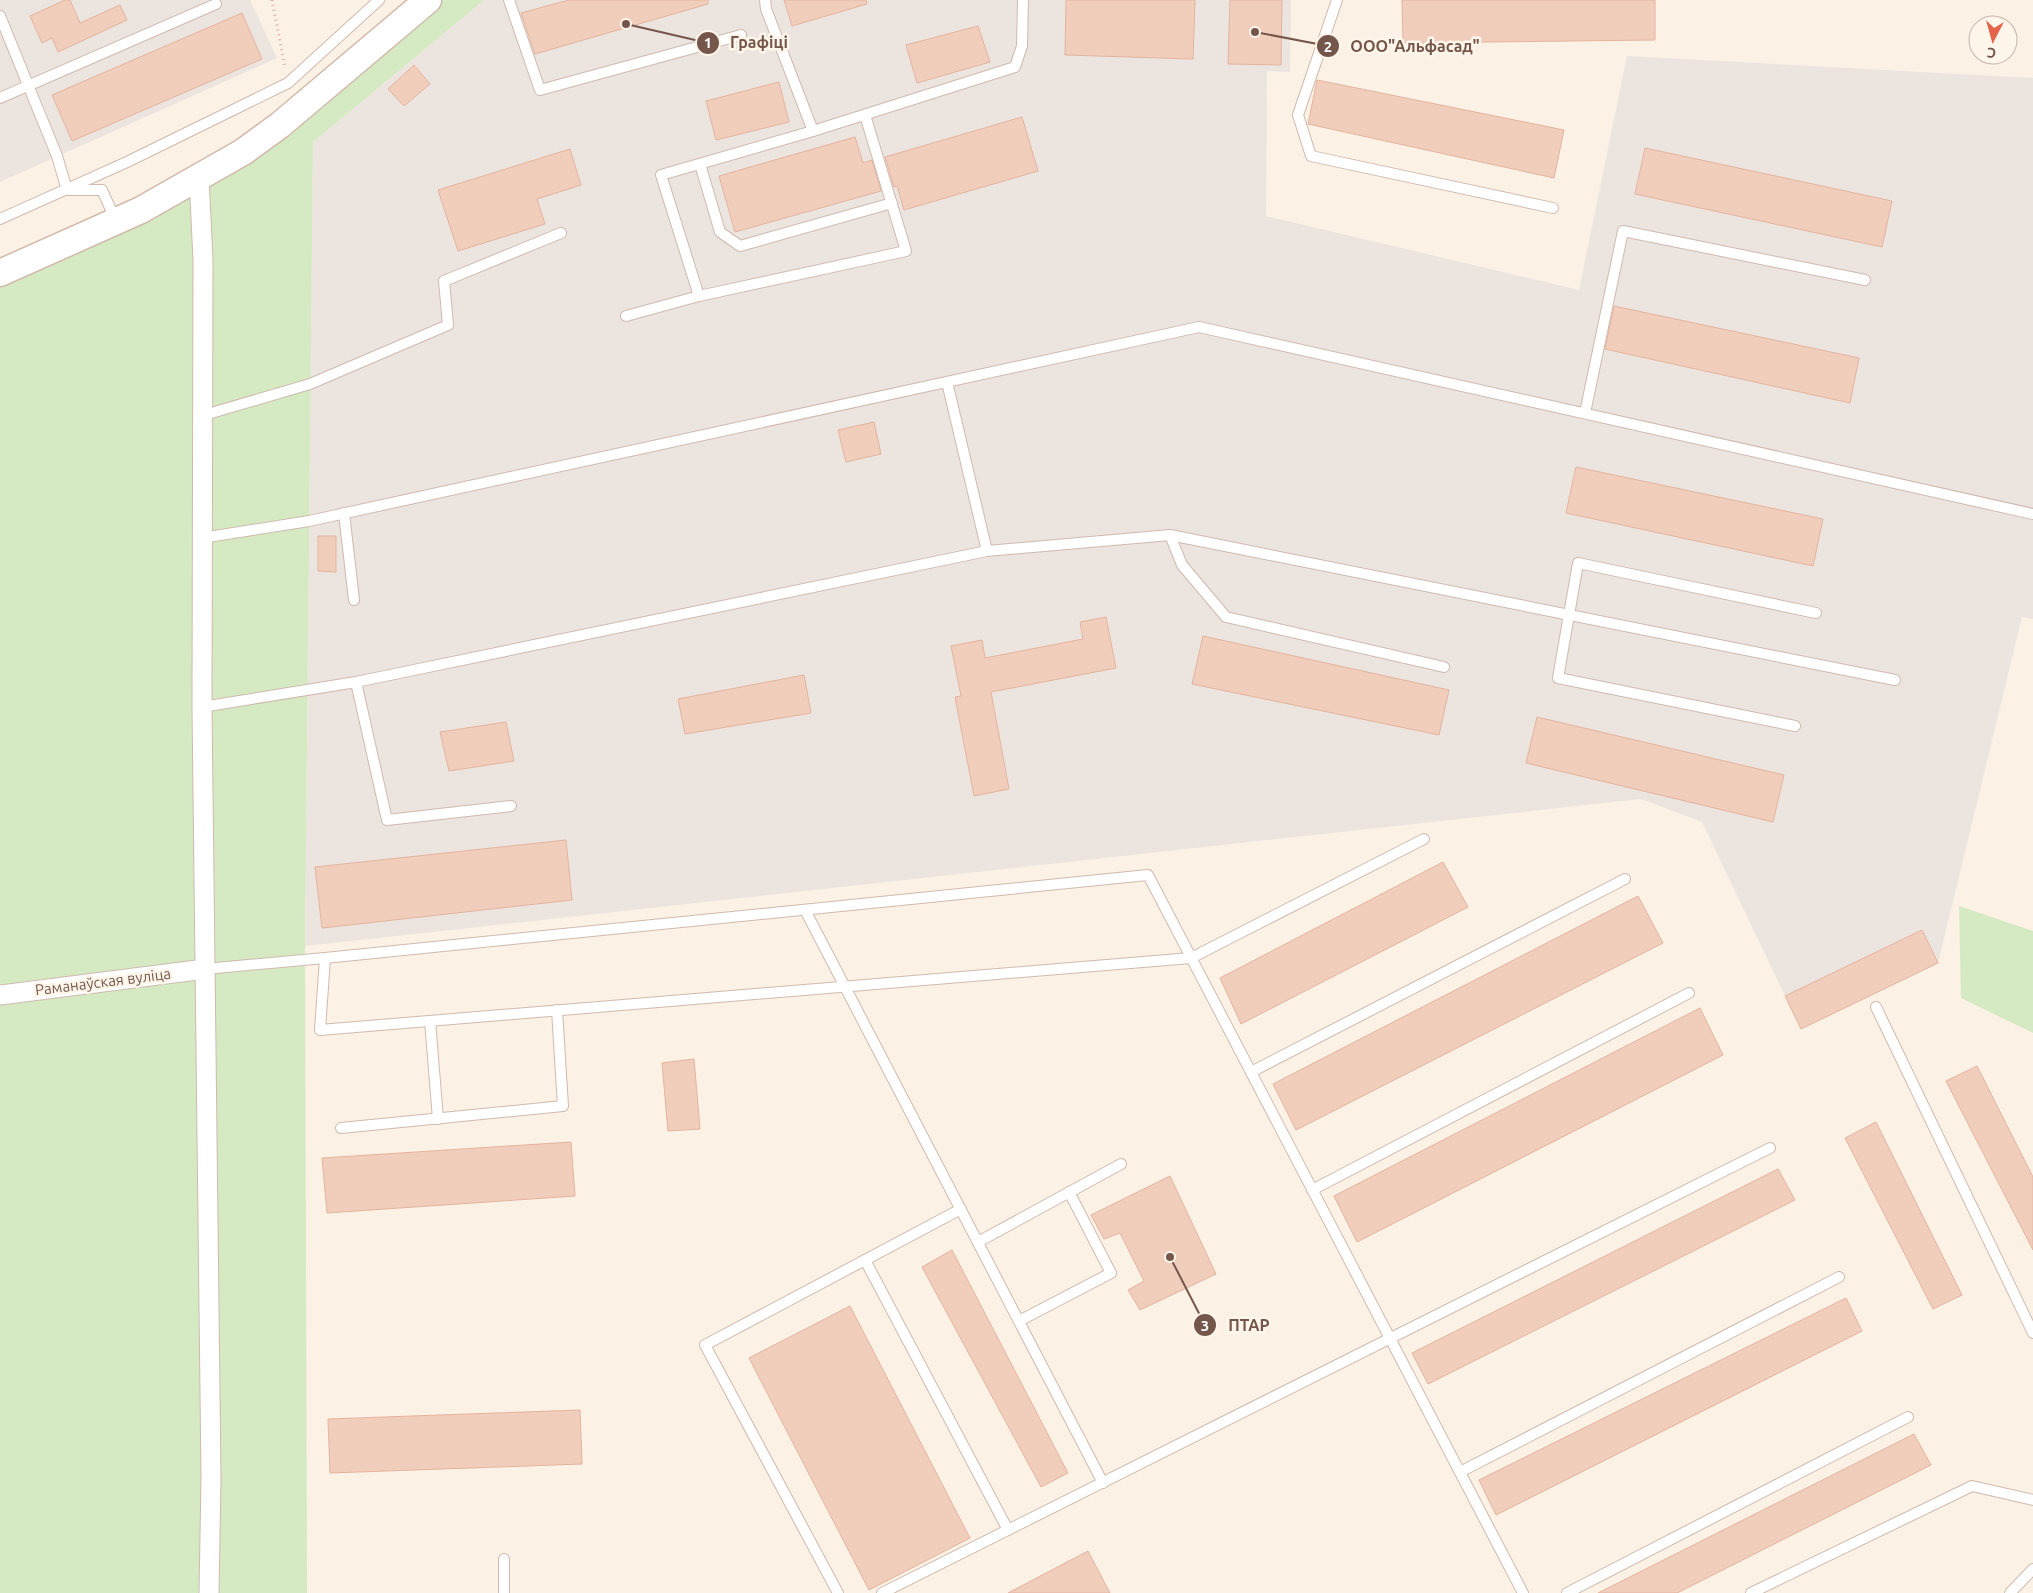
<svg xmlns="http://www.w3.org/2000/svg" width="2033" height="1593" viewBox="0 0 2033 1593" font-family="Ubuntu,sans-serif">
	<style>
		.industrial { fill: #ece4df }
		.green { fill: #d5eac3 }
		.building { fill: #f1cebc; stroke: #e4b39d }
		.lines { fill: none; stroke-linecap: round; stroke-linejoin: round }
		.lane-casing { stroke: #d0baae; stroke-width: 12 }
		.street-casing { stroke: #d0baae; stroke-width: 21 }
		.secondary-casing { stroke: #d2baab; stroke-width: 29 }
		.path { stroke: #d6b1a0; stroke-width: 3; stroke-dasharray: 1 4; stroke-linecap: butt }
		.lane { stroke: #fff; stroke-width: 10 }
		.street { stroke: #fff; stroke-width: 19 }
		.secondary { stroke: #fff; stroke-width: 26 }
		.labels { text-anchor: middle; stroke-width: 5; stroke-linejoin: round; paint-order: stroke }
		.street-label { font-size: 15px; fill: #75564a; stroke: #fff6eb }
		.leader { fill: none; stroke: #75564a; stroke-width: 2 }
		.callout-dot { fill: #75564a; stroke: #fff6eb; stroke-width: 2 }
		.mark-label { font-size: 15px; text-anchor: middle; font-weight: bold; fill: #fff }
		.callout-label { font-size: 16px; text-anchor: middle; font-weight: bold; fill: #75564a; stroke: #fff6eb; stroke-width: 5; stroke-linejoin: round; paint-order: stroke }
	</style>
	<rect width="100%" height="100%" fill="#fcf1e5"/>
	<g class="industrial">
		<polygon points="0,0 250,0 277,58 0,182"/>
		<polygon points="484,0 1291,0 1290,72 1267,71 1266,216 1579,290 1627,56 2033,78 2033,619 2022,617 1938,963 1785,996 1702,822 1641,799 305,946 313,142"/>
	</g>
	<g class="green">
		<polygon points="428,0 484,0 313,142 305,946 307,1593 0,1593 0,273 243,152"/>
		<polygon points="1959,906 2033,931 2033,1033 1961,998"/>
	</g>
	<g class="building">
		<polygon points="65,0 70,0 80,23 120,5 127,20 58,52 52,38 42,43 30,16"/>
		<polygon points="569,0 708,0 708,4 535,54 521,13"/>
		<polygon points="784,0 866,0 867,4 792,26"/>
		<polygon points="1066,0 1195,0 1193,59 1065,55"/>
		<polygon points="1230,0 1282,0 1281,65 1228,64"/>
		<polygon points="1402,0 1655,0 1655,40 1403,43"/>
		<polygon points="242,13 262,59 72,141 52,95"/>
		<polygon points="978,26 990,62 917,83 906,45"/>
		<polygon points="414,65 430,84 404,106 388,89"/>
		<polygon points="1317,80 1564,130 1554,178 1308,124"/>
		<polygon points="779,82 789,122 716,140 706,101"/>
		<polygon points="1022,117 1038,171 904,210 897,186 894,187 885,157"/>
		<polygon points="855,137 863,163 872,160 881,191 735,232 719,176"/>
		<polygon points="1645,148 1892,201 1882,247 1635,194"/>
		<polygon points="570,149 581,185 537,199 545,224 458,251 438,190"/>
		<polygon points="1614,306 1859,358 1850,403 1605,349"/>
		<polygon points="874,422 881,454 846,462 838,430"/>
		<polygon points="1576,467 1823,519 1813,566 1566,513"/>
		<polygon points="318,536 336,536 336,572 318,571"/>
		<polygon points="1106,617 1116,668 991,692 1009,789 974,796 955,697 961,696 951,646 982,640 985,658 1083,639 1080,622"/>
		<polygon points="1203,636 1449,690 1439,735 1192,684"/>
		<polygon points="804,675 811,713 685,734 678,699"/>
		<polygon points="1537,717 1784,775 1773,822 1526,763"/>
		<polygon points="506,722 514,761 449,771 440,732"/>
		<polygon points="566,840 572,900 322,928 315,867"/>
		<polygon points="1443,862 1468,907 1241,1024 1220,978"/>
		<polygon points="1638,896 1663,943 1296,1130 1273,1084"/>
		<polygon points="1922,930 1938,963 1801,1029 1785,996"/>
		<polygon points="1700,1008 1723,1055 1357,1242 1334,1196"/>
		<polygon points="694,1059 700,1129 668,1131 662,1063"/>
		<polygon points="1977,1066 2033,1177 2033,1250 1946,1081"/>
		<polygon points="1876,1122 1962,1295 1933,1309 1845,1138"/>
		<polygon points="571,1142 575,1196 327,1213 322,1158"/>
		<polygon points="1778,1169 1795,1200 1428,1384 1412,1353"/>
		<polygon points="1170,1176 1216,1274 1140,1310 1128,1290 1144,1281 1120,1233 1104,1239 1091,1215"/>
		<polygon points="952,1250 1068,1473 1041,1487 922,1267"/>
		<polygon points="1846,1298 1862,1331 1496,1515 1479,1480"/>
		<polygon points="850,1306 970,1538 869,1590 749,1358"/>
		<polygon points="580,1410 582,1464 330,1473 328,1419"/>
		<polygon points="1914,1434 1931,1465 1677,1593 1598,1593"/>
		<polygon points="1088,1551 1110,1593 1008,1593"/>
	</g>
	<g class="lines">
		<g class="lane-casing">
			<g id="lane">
				<polyline points="509,0 540,90 741,35"/>
				<polyline points="765,0 766,9 813,131 1015,67 1022,46 1023,0"/>
				<polyline points="1337,0 1298,115 1311,156 1553,208"/>
				<polyline points="0,16 57,156 67,190 102,190 116,221"/>
				<polyline points="0,98 216,4"/>
				<polyline points="700,164 720,232 740,246 892,203"/>
				<polyline points="0,219 127,162 288,83 379,0"/>
				<polyline points="699,296 661,175 813,131"/>
				<polyline points="626,316 699,296 906,251 865,115"/>
				<polyline points="947,382 987,551"/>
				<polyline points="1585,413 1623,231 1865,280"/>
				<polyline points="201,416 310,384 448,325 444,281 561,233"/>
				<polyline points="344,513 354,600"/>
				<polyline points="1170,535 1182,565 1226,617 1444,667"/>
				<polyline points="202,538 309,521 1199,327 2033,514"/>
				<polyline points="356,682 987,551 1170,535 1895,680"/>
				<polyline points="202,707 356,682 387,820 511,806"/>
				<polyline points="1795,726 1558,678 1578,563 1816,613"/>
				<path d="M1424,839L1191,958L320,1030L325,958L1148,875C1273,1115 1398,1354 1523,1593"/>
				<polyline points="805,910 1103,1483"/>
				<polyline points="205,969 325,958"/>
				<polyline points="1876,1007 2033,1333"/>
				<polyline points="430,1021 438,1119"/>
				<polyline points="1251,1072 1625,879"/>
				<polyline points="341,1128 563,1106 557,1010"/>
				<polyline points="1312,1190 1689,993"/>
				<polyline points="978,1242 1121,1164"/>
				<polyline points="865,1260 1008,1530"/>
				<polyline points="1019,1321 1111,1273 1069,1192"/>
				<polyline points="1460,1472 1839,1277"/>
				<polyline points="504,1593 504,1559"/>
				<polyline points="838,1593 705,1345 961,1209"/>
				<polyline points="882,1593 1770,1148"/>
				<polyline points="1567,1593 1908,1417"/>
				<polyline points="1751,1593 1972,1486 2033,1500"/>
				<polyline points="2010,1593 2033,1569"/>
			</g>
		</g>
		<g class="street-casing">
			<g id="street">
				<polyline points="199,177 203,260 202,707 211,1478 209,1593"/>
				<polyline points="0,995 205,969"/>
			</g>
		</g>
		<g class="secondary-casing">
			<polyline id="secondary" points="0,273 141,210 243,152 280,125 428,0"/>
		</g>
		<polyline class="path" points="272,0 285,68"/>
		<use href="#lane" class="lane"/>
		<use href="#street" class="street"/>
		<use href="#secondary" class="secondary"/>
	</g>
	<g class="labels">
		<g class="street-label">
			<text transform="translate(103 982) rotate(-7)" y="5">Раманаўская вуліца</text>
		</g>
	</g>
	<path class="leader" d="M626 24L708 43M1255 32L1328 46M1170 1257L1205 1325"/>
	<g class="callout-dot">
		<circle cx="626" cy="24" r="5"/>
		<circle cx="1255" cy="32" r="5"/>
		<circle cx="1170" cy="1257" r="5"/>
		<circle cx="708" cy="43" r="12"/>
		<circle cx="1328" cy="46" r="12"/>
		<circle cx="1205" cy="1325" r="12"/>
	</g>
	<g class="mark-label">
		<text x="708" y="48">1</text>
		<text x="1328" y="52">2</text>
		<text x="1205" y="1331">3</text>
	</g>
	<g class="callout-label">
		<text x="759" y="48">Графіці</text>
		<text x="1415" y="52">ООО"Альфасад"</text>
		<text x="1249" y="1331">ПТАР</text>
	</g>
	<g transform="translate(1993 40) rotate(186)"><circle r="24" fill="#fff6eb" stroke="#c8b6ab"/>
	<path d="M0-4L9 19L0 12L-9 19Z" fill="#e5624b"/>
	<text y="-8" font-size="14" font-weight="bold" text-anchor="middle" fill="#75564a">С</text>
	</g>
</svg>
